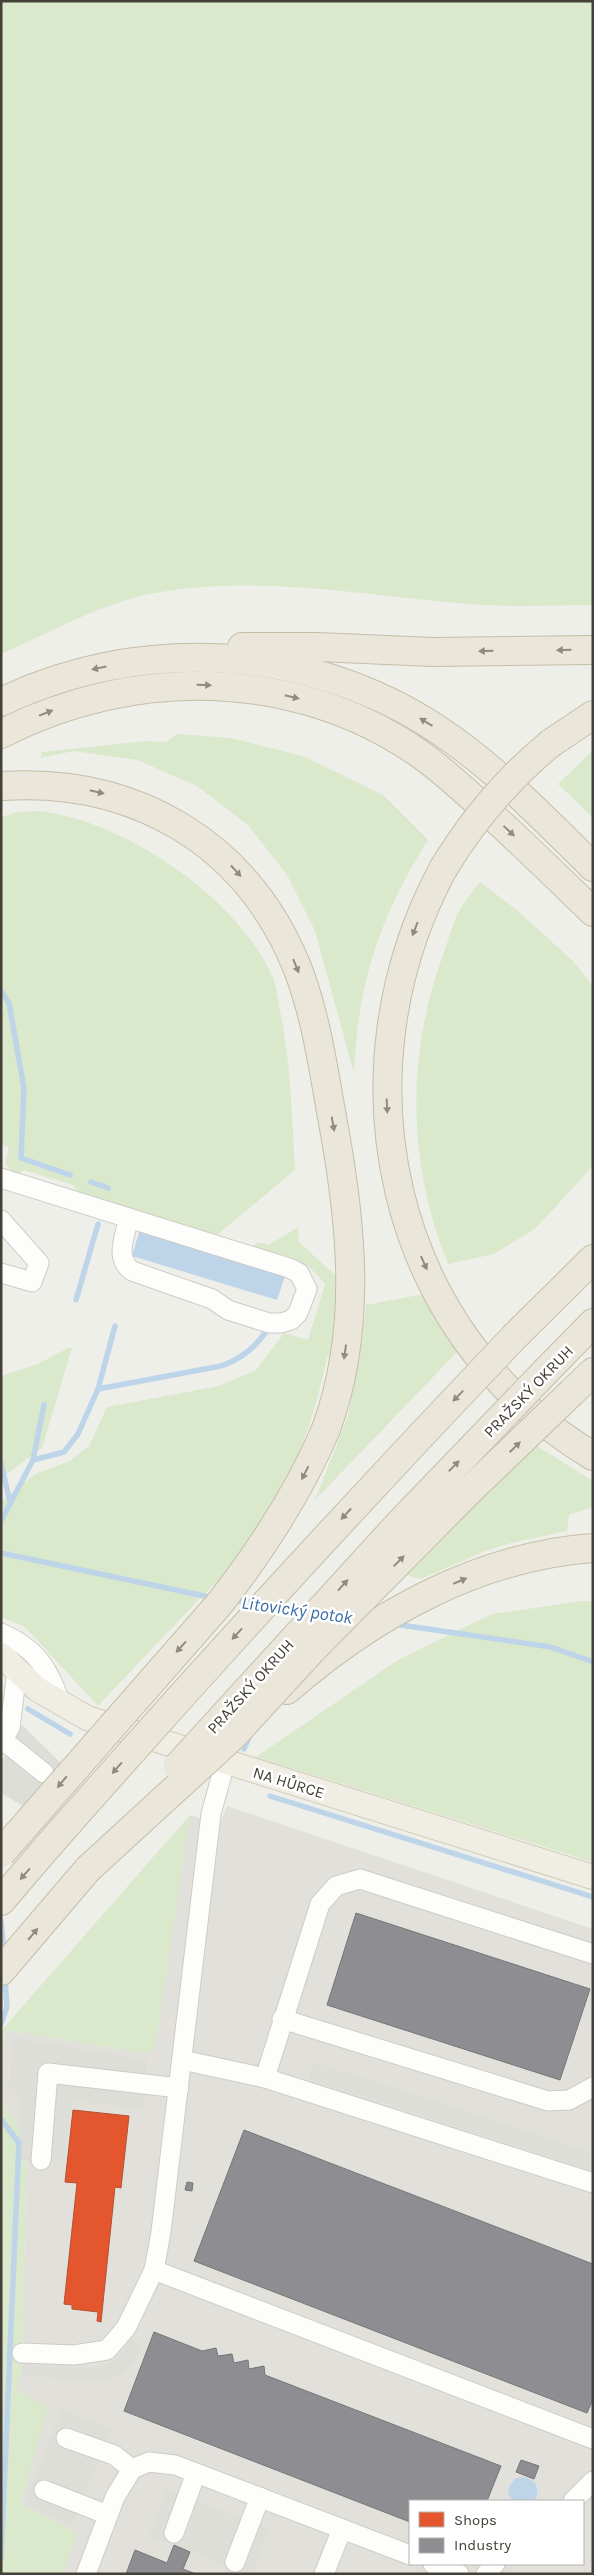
<svg xmlns="http://www.w3.org/2000/svg" width="594" height="2575" viewBox="0 0 594 2575" font-family="Karla,sans-serif">
	<style>
		.industrial { fill: #e2e0db; fill-rule: evenodd }
		.green { fill: #dae8cc }
		.parking { fill: #deded9 }
		.water { fill: #bdd4e9 }
		.shops { fill: #e4572e; stroke: #b45031 }
		.industry { fill: #8d8d92; stroke: #777677 }
		.lines { fill: none; stroke-linecap: round; stroke-linejoin: round }
		.stream { stroke: #bdd4e9; stroke-width: 5.5 }
		.minor-casing { stroke: #cdccc7; stroke-width: 21 }
		.major-casing { stroke: #d0cbb8; stroke-width: 26 }
		.highway-casing { stroke: #c5bea7; stroke-width: 30 }
		.minor { stroke: #fdfdfc; stroke-width: 19 }
		.major { stroke: #f0eee4; stroke-width: 24 }
		.highway { stroke: #eae6da; stroke-width: 28 }
		.highway-bridge-casing { stroke: #c5bea7; stroke-width: 30; stroke-linecap: butt }
		.highway-bridge { stroke: #eae6da; stroke-width: 28 }
		.oneway { fill: #8f8b80 }
		.labels { text-anchor: middle; stroke-width: 5; stroke-linejoin: round; paint-order: stroke }
		.street-label { font-size: 16px; fill: #444037; stroke: #fff }
		.water-label { font-size: 18px; font-style: italic; fill: #3a6da6; stroke: #fff }
	</style>
	<rect width="100%" height="100%" fill="#efefea"/>
	<path class="industrial" d="M227,1806L593,1929V2574H63L77,2533L21,2503L47,2407L17,2391L22,2364L27,2138L1,2102V2058L6,2030L142,2053L155,2049L190,1815L220,1824ZM410,2501H583V2564H410Z"/>
	<g class="green">
		<path d="M1,1H593V605C556,605 519,607 483,605C373,598 265,573 155,593C101,603 52,632 1,654Z"/>
		<path d="M178,734L231,738L303,756L383,795L428,840C380,916 358,982 354,1073L315,931L287,875L248,825L197,786L137,760L74,751L40,758L42,752L146,741L165,742Z"/>
		<polygon points="593,750 593,818 558,784"/>
		<path d="M17,812C27,812 38,810 47,812C130,825 240,900 273,978C277,988 278,1000 280,1011C291,1063 292,1117 295,1170L217,1235L118,1204L116,1208L82,1197L73,1185L24,1170L15,1176L5,1163L9,1147L1,1145V817Z"/>
		<path d="M480,882L518,911L573,961L593,986V1166L536,1228L494,1254L448,1264C407,1162 406,1055 444,952C449,938 453,922 460,909C466,900 473,891 480,882Z"/>
		<path d="M298,1227L299,1242L336,1276L335,1323L330,1356L327,1357C310,1443 271,1538 202,1596L98,1706L25,1627L1,1617V1502L35,1474L70,1461L89,1446L107,1407L219,1386L256,1370L284,1333L308,1340L325,1284C304,1256 284,1256 252,1246L259,1242L269,1245Z"/>
		<polygon points="424,1294 459,1350 315,1500 348,1416 363,1335 366,1305"/>
		<polygon points="68,1348 72,1348 42,1448 1,1478 1,1376 38,1364"/>
		<polygon points="534,1444 593,1481 593,1507 569,1515 567,1531 511,1543 485,1551 421,1579 400,1573"/>
		<polygon points="582,1601 593,1601 593,1862 256,1757 398,1660 492,1614"/>
		<polygon points="190,1815 155,2049 142,2053 6,2030 1,2058 1,2031"/>
		<polygon points="1,2102 27,2138 22,2364 17,2391 48,2407 21,2503 77,2533 63,2574 1,2574"/>
	</g>
	<g class="parking">
		<polygon points="22,1725 64,1766 28,1809 1,1793 1,1761 13,1747"/>
		<polygon points="14,2038 147,2060 144,2109 72,2101 64,2161 18,2160 20,2099 8,2093"/>
		<polygon points="314,2062 593,2153 592,2171 308,2079"/>
		<polygon points="131,2339 144,2346 136,2360 119,2375 104,2381 21,2376 22,2364 92,2368 106,2365 122,2354"/>
		<polygon points="62,2409 111,2429 72,2525 24,2505"/>
		<polygon points="166,2490 269,2529 252,2574 149,2536"/>
	</g>
	<g class="water">
		<polygon points="140,1229 286,1273 277,1300 132,1256"/>
		<path d="M522,2477C535,2478 542,2490 534,2501H512L508,2493L510,2485L516,2478Z"/>
	</g>
	<polygon class="shops" points="73,2110 129,2116 121,2188 115,2187 101,2322 97,2321 98,2312 72,2309 72,2305 64,2304 77,2183 65,2182"/>
	<g class="industry">
		<polygon points="356,1913 590,1989 560,2080 327,2005"/>
		<polygon points="244,2130 593,2264 593,2399 587,2413 194,2261"/>
		<polygon points="187,2182 193,2183 192,2191 185,2190"/>
		<polygon points="154,2332 202,2351 216,2348 218,2356 232,2354 234,2363 248,2360 249,2369 264,2366 265,2375 501,2466 487,2501 410,2501 410,2522 124,2411"/>
		<polygon points="521,2460 539,2466 534,2479 516,2472"/>
		<polygon points="174,2545 190,2552 183,2569 196,2574 126,2574 135,2550 167,2563"/>
	</g>
	<g class="lines">
		<g class="stream">
			<polyline points="1,991 9,1003 24,1088 21,1158 70,1175"/>
			<polyline points="91,1182 108,1188"/>
			<polyline points="76,1300 98,1224"/>
			<polyline points="98,1389 115,1326"/>
			<path d="M33,1460L64,1452L78,1434L98,1389L221,1366C241,1359 253,1349 266,1332"/>
			<polyline points="1,1463 10,1502"/>
			<polyline points="1,1521 33,1460 44,1405"/>
			<polyline points="1,1553 214,1598"/>
			<polyline points="231,1600 254,1604"/>
			<polyline points="273,1607 308,1612"/>
			<polyline points="394,1624 551,1647 593,1662"/>
			<polyline points="28,1709 70,1734"/>
			<polyline points="244,1749 250,1735"/>
			<polyline points="270,1796 593,1897"/>
			<polyline points="1,1921 4,1953"/>
			<polyline points="1,2024 7,2007 5,1977"/>
			<polyline points="1,2119 19,2143 1,2558"/>
		</g>
		<g class="minor-casing">
			<g id="minor">
				<path d="M1,1178L289,1268L299,1273L307,1289L298,1313L291,1320L281,1323H269L228,1310L212,1299L132,1271C114,1258 125,1236 129,1218"/>
				<polyline points="1,1220 39,1263 32,1282 1,1273"/>
				<path d="M1,1633C37,1649 48,1668 61,1704"/>
				<polyline points="4,1741 44,1773"/>
				<polyline points="1,1744 10,1727 17,1671"/>
				<polyline points="282,2019 548,2101 569,2100 593,2087"/>
				<polyline points="182,2060 265,2078 593,2183"/>
				<polyline points="265,2078 320,1904 336,1886 360,1879 593,1954"/>
				<polyline points="41,2160 48,2073 179,2088"/>
				<polyline points="154,2270 593,2439"/>
				<polyline points="22,2353 74,2355 107,2350 126,2328 154,2270 161,2232 211,1814 225,1763"/>
				<polyline points="66,2438 114,2455 132,2469"/>
				<polyline points="44,2490 108,2515"/>
				<polyline points="573,2501 593,2481"/>
				<polyline points="174,2533 196,2473"/>
				<polyline points="235,2562 260,2497"/>
				<polyline points="433,2564 459,2574"/>
				<polyline points="86,2574 115,2497 132,2469 149,2462 175,2465 410,2555"/>
				<polyline points="324,2574 342,2529"/>
				<polyline points="486,2574 495,2564"/>
			</g>
		</g>
		<g class="major-casing">
			<polyline id="major" points="1,1655 37,1689 87,1718 593,1877"/>
		</g>
		<g class="highway-casing">
			<g id="highway">
				<polyline points="242,647 318,647 432,652 593,650"/>
				<path d="M1,702C140,635 308,644 437,729C495,767 544,819 593,867"/>
				<path d="M1,734C133,666 294,668 417,752C442,769 464,790 487,811C523,844 558,878 593,912"/>
				<polyline points="551,743 593,715"/>
				<path d="M1,786C134,777 246,842 297,967C317,1018 324,1074 334,1128C352,1228 362,1331 326,1429"/>
				<path d="M443,869C333,1074 388,1334 593,1456"/>
				<polyline points="516,1335 593,1259"/>
				<polyline points="547,1370 593,1323"/>
				<polyline points="571,1393 593,1372"/>
				<path d="M287,1690C372,1616 478,1556 593,1548"/>
				<polyline points="1,1901 48,1846"/>
				<polyline points="1,1971 88,1869"/>
			</g>
		</g>
		<use href="#minor" class="minor"/>
		<use href="#major" class="major"/>
		<use href="#highway" class="highway"/>
		<g class="highway-bridge-casing">
			<g id="highway-bridge">
				<path d="M443,869C472,821 507,779 551,743"/>
				<polyline points="178,1766 396,1527 547,1370"/>
				<path d="M48,1846C201,1672 357,1502 516,1335"/>
				<path d="M1,1853L220,1603C262,1549 299,1493 326,1429"/>
				<polyline points="88,1869 233,1736 310,1652 466,1494 571,1393"/>
			</g>
		</g>
		<use href="#highway-bridge" class="highway-bridge"/>
	</g>
	<defs><path id="oneway-solid" d="M-6-.8H1V-3.2L6.5 0L1 3.2V.8H-6Z" transform="scale(1.25)"/></defs>
	<g class="oneway">
		<use href="#oneway-solid" transform="translate(564 650) rotate(179)"/>
		<use href="#oneway-solid" transform="translate(486 651) rotate(179)"/>
		<use href="#oneway-solid" transform="translate(99 668) rotate(168)"/>
		<use href="#oneway-solid" transform="translate(204 685) rotate(1)"/>
		<use href="#oneway-solid" transform="translate(292 697) rotate(13)"/>
		<use href="#oneway-solid" transform="translate(46 713) rotate(-21)"/>
		<use href="#oneway-solid" transform="translate(426 722) rotate(-149)"/>
		<use href="#oneway-solid" transform="translate(97 792) rotate(13)"/>
		<use href="#oneway-solid" transform="translate(509 831) rotate(43)"/>
		<use href="#oneway-solid" transform="translate(236 871) rotate(47)"/>
		<use href="#oneway-solid" transform="translate(415 929) rotate(111)"/>
		<use href="#oneway-solid" transform="translate(296 966) rotate(68)"/>
		<use href="#oneway-solid" transform="translate(387 1106) rotate(87)"/>
		<use href="#oneway-solid" transform="translate(333 1124) rotate(80)"/>
		<use href="#oneway-solid" transform="translate(424 1263) rotate(66)"/>
		<use href="#oneway-solid" transform="translate(345 1352) rotate(98)"/>
		<use href="#oneway-solid" transform="translate(458 1396) rotate(134)"/>
		<use href="#oneway-solid" transform="translate(515 1447) rotate(-44)"/>
		<use href="#oneway-solid" transform="translate(454 1466) rotate(-46)"/>
		<use href="#oneway-solid" transform="translate(305 1473) rotate(117)"/>
		<use href="#oneway-solid" transform="translate(346 1514) rotate(133)"/>
		<use href="#oneway-solid" transform="translate(399 1561) rotate(-45)"/>
		<use href="#oneway-solid" transform="translate(460 1581) rotate(-23)"/>
		<use href="#oneway-solid" transform="translate(343 1585) rotate(-48)"/>
		<use href="#oneway-solid" transform="translate(237 1634) rotate(132)"/>
		<use href="#oneway-solid" transform="translate(181 1647) rotate(132)"/>
		<use href="#oneway-solid" transform="translate(117 1768) rotate(131)"/>
		<use href="#oneway-solid" transform="translate(62 1782) rotate(130)"/>
		<use href="#oneway-solid" transform="translate(25 1874) rotate(131)"/>
		<use href="#oneway-solid" transform="translate(33 1934) rotate(-50)"/>
	</g>
	<g class="labels">
		<g class="street-label">
			<text transform="translate(528 1391) rotate(-46)" y="6">PRAŽSKÝ OKRUH</text>
			<text transform="translate(250 1686) rotate(-48)" y="6">PRAŽSKÝ OKRUH</text>
			<text transform="translate(289 1782) rotate(17)" y="6">NA HŮRCE</text>
		</g>
		<g class="water-label">
			<text transform="translate(297 1610) rotate(8)" y="6">Litovický potok</text>
		</g>
	</g>
	<rect width="594" height="2575" fill="none" stroke="#444037" stroke-width="5"/>
	<rect x="409" y="2500" width="175" height="65" fill="#ffffff" stroke="#b4b3af"/>
	<rect x="419" y="2512" width="25" height="15" fill="#e4572e" stroke="#b4b3af"/>
	<text x="454" y="2525" font-size="15" fill="#444037">Shops</text>
	<rect x="419" y="2538" width="25" height="15" fill="#8d8d92" stroke="#b4b3af"/>
	<text x="454" y="2550" font-size="15" fill="#444037">Industry</text>
</svg>
